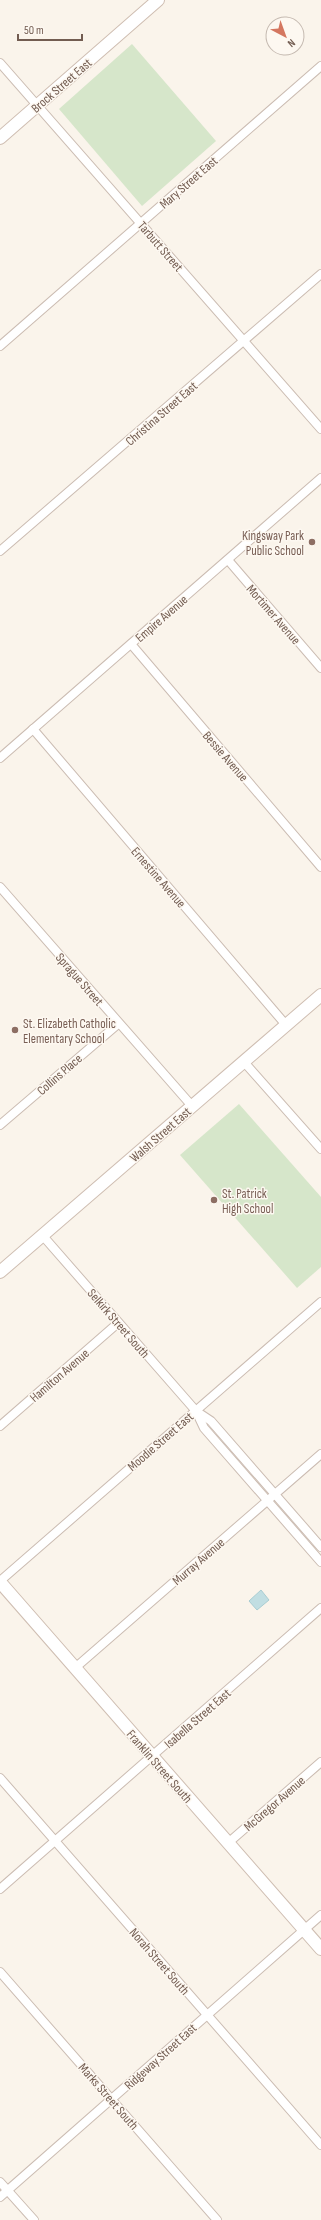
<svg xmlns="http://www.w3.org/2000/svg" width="321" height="2220" viewBox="0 0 321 2220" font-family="'Sofia Sans Condensed',sans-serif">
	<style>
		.green { fill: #d6e6ca }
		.water { fill: #c1dee2; stroke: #a9cdd2 }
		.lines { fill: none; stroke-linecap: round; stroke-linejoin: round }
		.street-casing { stroke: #cbbcb2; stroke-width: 10 }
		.secondary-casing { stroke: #cfbeb2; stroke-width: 14 }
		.street { stroke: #fff; stroke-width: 8 }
		.secondary { stroke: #fff; stroke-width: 12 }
		.education-dot { fill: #8d6e63; stroke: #fdf8f1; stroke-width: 1.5 }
		.labels { text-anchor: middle; stroke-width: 3; stroke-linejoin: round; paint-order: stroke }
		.street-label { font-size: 13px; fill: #725c51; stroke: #fdf8f1 }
		.education-label { font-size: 13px; fill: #785e54; stroke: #fdf8f1; text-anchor: start }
	</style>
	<rect width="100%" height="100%" fill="#faf4eb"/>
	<g class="green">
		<polygon points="132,44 216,141 142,206 59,109"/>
		<polygon points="239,1104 321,1197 321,1267 297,1288 180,1155"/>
	</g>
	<polygon class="water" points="261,1590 269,1600 257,1610 249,1601"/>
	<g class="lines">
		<g class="street-casing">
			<g id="street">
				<polyline points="0,63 321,429"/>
				<polyline points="0,346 321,66"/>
				<polyline points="0,551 321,274"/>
				<polyline points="228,560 321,668"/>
				<polyline points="131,644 321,867"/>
				<polyline points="33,729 286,1025"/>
				<polyline points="0,758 321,478"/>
				<polyline points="0,887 192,1106"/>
				<polyline points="244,1062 321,1149"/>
				<polyline points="0,1125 118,1024"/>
				<polyline points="43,1236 196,1411 211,1421 321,1547"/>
				<polyline points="196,1411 204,1428 321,1562"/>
				<polyline points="0,1426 118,1323"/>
				<polyline points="0,1581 321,1302"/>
				<polyline points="75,1668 321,1454"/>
				<polyline points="0,1778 321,2145"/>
				<polyline points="228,1843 321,1762"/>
				<polyline points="0,1889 321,1608"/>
				<polyline points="0,1972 217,2220"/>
				<polyline points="0,2182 34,2220"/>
				<polyline points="0,2197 321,1915"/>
			</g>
		</g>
		<g class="secondary-casing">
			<g id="secondary">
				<polyline points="0,138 158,0"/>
				<polyline points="0,1272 321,995"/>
				<polyline points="0,1582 321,1949"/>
			</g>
		</g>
		<use href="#street" class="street"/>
		<use href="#secondary" class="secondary"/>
	</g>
	<g class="education-dot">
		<circle cx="312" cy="542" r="4"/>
		<circle cx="15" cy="1030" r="4"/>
		<circle cx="214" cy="1200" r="4"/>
	</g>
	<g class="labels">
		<g class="street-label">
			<text transform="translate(61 85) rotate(-41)" y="5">Brock Street East</text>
			<text transform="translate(188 182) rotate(-41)" y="5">Mary Street East</text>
			<text transform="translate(161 246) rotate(49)" y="5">Tarbutt Street</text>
			<text transform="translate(161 413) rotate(-41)" y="5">Christina Street East</text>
			<text transform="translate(274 614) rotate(49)" y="5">Mortimer Avenue</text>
			<text transform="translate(161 618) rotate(-41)" y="5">Empire Avenue</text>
			<text transform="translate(226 756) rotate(49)" y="5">Bessie Avenue</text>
			<text transform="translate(159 877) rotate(49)" y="5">Ernestine Avenue</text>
			<text transform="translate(80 979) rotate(49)" y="5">Sprague Street</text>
			<text transform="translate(59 1074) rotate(-41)" y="5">Collins Place</text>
			<text transform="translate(160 1134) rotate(-41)" y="5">Walsh Street East</text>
			<text transform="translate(119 1323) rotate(49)" y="5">Selkirk Street South</text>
			<text transform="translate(59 1375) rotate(-41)" y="5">Hamilton Avenue</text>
			<text transform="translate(160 1441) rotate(-41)" y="5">Moodie Street East</text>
			<text transform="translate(198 1561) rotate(-41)" y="5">Murray Avenue</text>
			<text transform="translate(197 1718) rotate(-41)" y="5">Isabella Street East</text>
			<text transform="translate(160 1766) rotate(49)" y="5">Franklin Street South</text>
			<text transform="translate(274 1803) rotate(-41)" y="5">McGregor Avenue</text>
			<text transform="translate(160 1961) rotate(49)" y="5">Norah Street South</text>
			<text transform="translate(160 2056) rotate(-42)" y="5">Ridgeway Street East</text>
			<text transform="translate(109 2096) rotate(49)" y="5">Marks Street South</text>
		</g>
		<g class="education-label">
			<text x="304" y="540" text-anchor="end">Kingsway Park<tspan x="304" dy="15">Public School</tspan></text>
			<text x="23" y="1028">St. Elizabeth Catholic<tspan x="23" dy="15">Elementary School</tspan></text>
			<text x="222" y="1198">St. Patrick<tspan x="222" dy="15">High School</tspan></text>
		</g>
	</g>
	<g transform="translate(285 36) rotate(139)"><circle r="19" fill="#fdf8f1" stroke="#c5bab1"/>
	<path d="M0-3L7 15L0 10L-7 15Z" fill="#d47760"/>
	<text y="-6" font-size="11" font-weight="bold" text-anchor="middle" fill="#725c51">N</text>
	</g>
	<path d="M18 34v6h64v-6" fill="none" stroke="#725c51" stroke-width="2"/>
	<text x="24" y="34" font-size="12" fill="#725c51" stroke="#fdf8f1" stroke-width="3" paint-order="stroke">50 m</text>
</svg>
